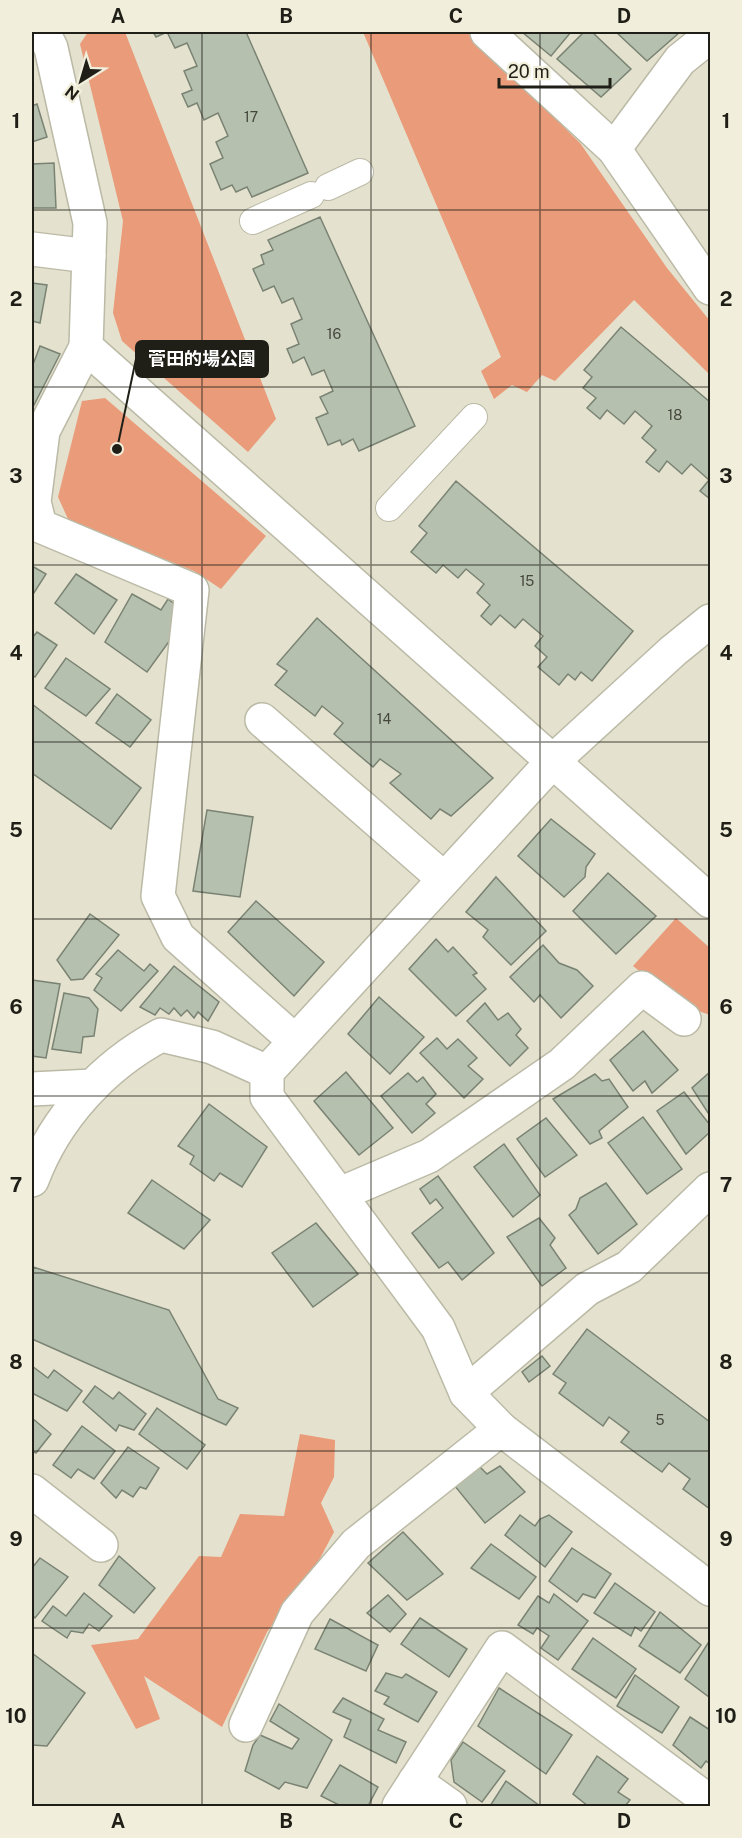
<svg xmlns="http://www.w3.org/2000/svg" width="742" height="1838" viewBox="0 0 742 1838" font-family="'Public Sans','Noto Sans JP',sans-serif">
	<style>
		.green { fill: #e99b7a }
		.building { fill: #b6c0af; stroke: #7a8373; stroke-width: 1.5 }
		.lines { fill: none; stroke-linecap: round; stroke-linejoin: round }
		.pedestrian-casing { stroke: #bbbaa6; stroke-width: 28 }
		.minor-casing { stroke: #bbbaa6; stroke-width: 36 }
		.pedestrian { stroke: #fff; stroke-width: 26 }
		.minor { stroke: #fff; stroke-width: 33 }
		.grid { fill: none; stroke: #1f1f17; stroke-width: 1.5; stroke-opacity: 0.55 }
		.labels { text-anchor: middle; stroke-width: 5; stroke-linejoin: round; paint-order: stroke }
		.number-label { font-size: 14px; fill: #45473d }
		.leader { fill: none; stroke: #1f1f17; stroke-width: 2 }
		.callout-dot { fill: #1f1f17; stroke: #f1efdb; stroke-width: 2 }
		.callout { fill: #1f1f17; stroke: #1f1f17; stroke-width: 2 }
		.callout-label { font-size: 18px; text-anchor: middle; font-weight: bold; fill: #fff }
		.neatline { fill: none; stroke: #1f1f17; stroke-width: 2 }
		.grid-label { font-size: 20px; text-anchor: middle; font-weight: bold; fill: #1f1f17 }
	</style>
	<rect width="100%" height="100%" fill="#e4e2ce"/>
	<g class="green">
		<polygon points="88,32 125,32 276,419 248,452 122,341 113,313 123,221 80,44"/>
		<polygon points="363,32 467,32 580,143 667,268 710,321 710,375 634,300 555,381 542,375 527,392 512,385 494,399 481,371 501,357"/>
		<polygon points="105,398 266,536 221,589 194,571 69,521 58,497 82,401"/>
		<polygon points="676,918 710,948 710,1015 684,1006 633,966"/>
		<polygon points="300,1434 335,1440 334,1477 321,1503 334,1532 317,1564 267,1632 222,1727 144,1676 160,1719 136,1729 91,1645 138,1639 199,1556 221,1557 240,1514 284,1516"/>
	</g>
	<g class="building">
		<polygon points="153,32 246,32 308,173 252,197 247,187 236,192 232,185 221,190 210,164 223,158 216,142 228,136 218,113 204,120 197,103 188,107 182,94 192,90 184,71 197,66 187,43 175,48 167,32 156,37"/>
		<polygon points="522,32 571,32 551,56"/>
		<polygon points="584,32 592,32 631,69 601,97 557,59"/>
		<polygon points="616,32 680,32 647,61"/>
		<polygon points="37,104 47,137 32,142 32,106"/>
		<polygon points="54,163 56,208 32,208 32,164"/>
		<polygon points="320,217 415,426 359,451 353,439 342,445 340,440 328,445 316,418 328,413 320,397 333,391 324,370 312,375 304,357 293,363 287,349 299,344 291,324 302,319 293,298 282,303 274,286 263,291 253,269 264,264 261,255 273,250 268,240"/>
		<polygon points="32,283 47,285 40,323 32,321"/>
		<polygon points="621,327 710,402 710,499 700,491 709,480 691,464 682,474 667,461 659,472 646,462 656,450 642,438 652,426 635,411 624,424 607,410 600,419 587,408 596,398 583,388 592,377 584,370"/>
		<polygon points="40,346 60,354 34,405 32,403 32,361 34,362"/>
		<polygon points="456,481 633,631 592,681 581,672 575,680 568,674 559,685 538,667 547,657 535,646 543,636 523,619 515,628 500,615 491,625 481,616 490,605 477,593 484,584 466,569 458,578 443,565 436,573 411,552 427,533 419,526"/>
		<polygon points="32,566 46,574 32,596"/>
		<polygon points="76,574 117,600 94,634 55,603"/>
		<polygon points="132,594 161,610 168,599 177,606 173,636 147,672 105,642"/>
		<polygon points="317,618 493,778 451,816 440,809 431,819 390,783 401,774 380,759 373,767 334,734 343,723 322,706 315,716 275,685 287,671 277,664"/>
		<polygon points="37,632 57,645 35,677 32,675 32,638"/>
		<polygon points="66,658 110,689 86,716 45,688"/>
		<polygon points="117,694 151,720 130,747 96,723"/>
		<polygon points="32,704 141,788 111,829 32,773"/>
		<polygon points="207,810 253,817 240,897 193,891"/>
		<polygon points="551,819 595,854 586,867 585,877 564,897 518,856"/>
		<polygon points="608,873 656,916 616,954 573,911"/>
		<polygon points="496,877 546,931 511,965 483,937 488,930 466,912"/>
		<polygon points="256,901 324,962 294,996 228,932"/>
		<polygon points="90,914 119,935 83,979 71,980 57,960"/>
		<polygon points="436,939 448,952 453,947 477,973 473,975 486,989 456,1016 409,969"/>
		<polygon points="543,945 559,963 577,970 593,986 561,1018 540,995 534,1002 510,977"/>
		<polygon points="118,950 144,971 150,964 158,971 121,1011 94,990 102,978 96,974"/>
		<polygon points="174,966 219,1002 208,1021 198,1012 194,1018 187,1010 181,1016 174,1008 169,1014 160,1008 155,1015 140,1007"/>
		<polygon points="32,980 60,984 46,1058 32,1056"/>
		<polygon points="64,993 89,998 98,1009 94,1036 83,1037 81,1053 52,1049"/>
		<polygon points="379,997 424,1037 390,1074 348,1034"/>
		<polygon points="485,1003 498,1020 508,1013 521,1029 516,1035 528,1048 510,1066 467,1021"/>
		<polygon points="643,1031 678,1070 652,1093 645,1081 633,1091 610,1060"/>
		<polygon points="437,1038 447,1049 458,1039 477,1058 468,1066 483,1079 464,1098 420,1053"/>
		<polygon points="346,1072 393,1128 359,1155 314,1101"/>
		<polygon points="710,1072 710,1116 692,1088"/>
		<polygon points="408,1073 417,1082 423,1077 436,1094 426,1104 435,1113 412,1133 381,1096"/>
		<polygon points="595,1074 602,1081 609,1079 628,1107 599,1131 602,1138 590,1144 553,1099"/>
		<polygon points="684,1092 710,1125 710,1132 686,1154 657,1111"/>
		<polygon points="209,1104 267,1147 242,1187 220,1173 214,1181 190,1164 194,1156 178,1146"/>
		<polygon points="643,1117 682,1169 647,1194 608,1143"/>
		<polygon points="546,1118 577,1155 545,1177 517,1139"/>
		<polygon points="504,1144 540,1195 513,1217 474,1167"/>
		<polygon points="438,1176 494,1253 462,1280 448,1262 439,1268 412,1233 443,1208 436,1199 430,1204 420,1189"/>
		<polygon points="152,1180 210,1220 184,1249 128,1213"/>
		<polygon points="606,1183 637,1224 598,1254 569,1215 576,1209 580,1198"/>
		<polygon points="539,1218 555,1238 550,1245 566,1268 542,1286 507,1237"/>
		<polygon points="316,1223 358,1274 313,1307 272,1253"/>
		<polygon points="33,1267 169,1310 218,1399 238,1408 226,1425 32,1339"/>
		<polygon points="587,1329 710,1422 710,1509 683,1489 690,1479 669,1463 662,1472 621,1442 629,1432 609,1417 603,1426 559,1393 566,1383 553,1374"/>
		<polygon points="542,1356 550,1366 529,1382 522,1372"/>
		<polygon points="32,1366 48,1378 54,1370 82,1391 67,1411 32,1393"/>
		<polygon points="95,1386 113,1399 119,1392 146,1414 134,1430 119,1425 116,1431 83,1402"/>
		<polygon points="157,1408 205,1445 187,1469 139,1434"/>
		<polygon points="32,1418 51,1434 36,1453 32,1451"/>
		<polygon points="82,1426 115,1451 94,1479 78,1469 71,1478 53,1465"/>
		<polygon points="128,1447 159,1468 146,1489 140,1487 133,1497 122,1490 116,1498 101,1483"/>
		<polygon points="479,1466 487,1474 500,1466 525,1492 485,1523 454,1485"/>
		<polygon points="520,1515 535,1526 540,1519 549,1515 572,1532 545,1567 505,1535"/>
		<polygon points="403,1532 443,1574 407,1600 368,1563"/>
		<polygon points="491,1544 536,1577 519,1599 471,1568"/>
		<polygon points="572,1548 611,1574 595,1598 583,1594 577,1602 549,1581"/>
		<polygon points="119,1556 155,1588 134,1613 99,1585"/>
		<polygon points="40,1558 68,1577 35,1618 32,1615 32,1568"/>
		<polygon points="615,1583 655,1612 641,1631 635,1627 631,1636 594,1613"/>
		<polygon points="84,1593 112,1616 99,1631 89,1624 83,1633 71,1631 67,1638 42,1621 53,1606 66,1616"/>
		<polygon points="554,1594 588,1621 558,1660 541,1648 549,1636 537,1628 533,1634 518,1625 538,1596 549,1603"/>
		<polygon points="388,1595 406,1614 390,1632 367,1613"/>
		<polygon points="660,1612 701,1645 680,1673 639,1646"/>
		<polygon points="420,1618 467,1649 449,1677 401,1644"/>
		<polygon points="330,1619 378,1645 366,1671 315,1649"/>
		<polygon points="593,1638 636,1669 616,1698 572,1669"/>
		<polygon points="710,1640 710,1694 709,1697 685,1679"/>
		<polygon points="32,1653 85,1693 47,1746 32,1745"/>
		<polygon points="386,1673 402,1678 406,1674 437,1692 418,1722 384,1704 389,1697 375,1691"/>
		<polygon points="635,1675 679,1707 662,1733 617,1706"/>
		<polygon points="499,1688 572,1735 546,1774 478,1726"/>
		<polygon points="343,1698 384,1719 378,1730 406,1742 396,1763 344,1737 351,1720 333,1712"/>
		<polygon points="279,1704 332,1740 307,1788 285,1782 279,1789 245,1771 253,1745 260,1735 292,1749 299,1739 270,1721"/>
		<polygon points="690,1717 710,1730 710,1764 706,1761 701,1768 673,1745"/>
		<polygon points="463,1742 505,1771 482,1802 454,1782 451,1760"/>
		<polygon points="597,1756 628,1779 618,1792 630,1800 625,1806 588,1806 573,1794"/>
		<polygon points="340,1765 378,1787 368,1806 341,1806 321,1796"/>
		<polygon points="506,1781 540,1806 490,1806"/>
	</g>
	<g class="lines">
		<g class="pedestrian-casing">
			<g id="pedestrian">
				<polyline points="328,187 360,172"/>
				<polyline points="253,221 311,195"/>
				<polyline points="389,508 474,417"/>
			</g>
		</g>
		<g class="minor-casing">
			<g id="minor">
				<polyline points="43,32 51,48 90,223 86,347 710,901"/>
				<polyline points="487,32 614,149 710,288"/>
				<polyline points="614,149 680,60 710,36"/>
				<polyline points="32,249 89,256"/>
				<polyline points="86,347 43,431 34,502 40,526 192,590 158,896 178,937 295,1041"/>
				<polyline points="710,621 673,651 553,761 267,1072 267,1097 438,1328 466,1393 501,1429 710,1589"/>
				<polyline points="262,720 444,879"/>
				<polyline points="32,1089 93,1086"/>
				<path d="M32,1180C55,1118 103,1066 161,1035L212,1047L267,1072"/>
				<polyline points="340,1194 429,1156 562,1064 642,988 684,1019"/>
				<polyline points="466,1393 587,1289 629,1267 710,1189"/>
				<polyline points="32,1491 101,1545"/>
				<polyline points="246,1725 297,1613 356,1544 501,1429"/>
				<polyline points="415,1781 450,1806"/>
				<polyline points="399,1806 502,1648 710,1802"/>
			</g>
		</g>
		<use href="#pedestrian" class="pedestrian"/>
		<use href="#minor" class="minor"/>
	</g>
	<path class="grid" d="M202,32V1806M371,32V1806M540,32V1806M32,210H710M32,387H710M32,565H710M32,742H710M32,919H710M32,1096H710M32,1273H710M32,1451H710M32,1628H710"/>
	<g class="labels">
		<g class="number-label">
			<text x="251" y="122">17</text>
			<text x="334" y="339">16</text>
			<text x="675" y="420">18</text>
			<text x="527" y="586">15</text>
			<text x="384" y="724">14</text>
			<text x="660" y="1425">5</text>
		</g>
	</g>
	<path class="leader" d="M117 449L136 359"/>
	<circle class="callout-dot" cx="117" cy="449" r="6"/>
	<rect class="callout" x="136" y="341" width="132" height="36" rx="6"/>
	<g class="callout-label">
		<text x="202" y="365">菅田的場公園</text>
	</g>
	<rect width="742" height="1838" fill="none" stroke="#f1efdb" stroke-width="66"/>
	<g transform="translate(81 81) rotate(217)" stroke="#f1efdb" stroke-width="4.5" paint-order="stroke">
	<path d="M0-4.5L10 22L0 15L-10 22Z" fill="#1f1f17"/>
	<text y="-9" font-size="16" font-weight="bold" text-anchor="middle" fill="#1f1f17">N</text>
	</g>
	<path d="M499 78v9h111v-9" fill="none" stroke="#1f1f17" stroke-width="3"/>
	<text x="508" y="78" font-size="18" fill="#1f1f17" stroke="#f1efdb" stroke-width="4.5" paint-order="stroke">20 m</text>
	<rect x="33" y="33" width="676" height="1772" class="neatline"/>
	<g class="grid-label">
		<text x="118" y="23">A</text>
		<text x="286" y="23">B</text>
		<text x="456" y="23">C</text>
		<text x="624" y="23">D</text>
		<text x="16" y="128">1</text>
		<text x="726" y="128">1</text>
		<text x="16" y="306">2</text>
		<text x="726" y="306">2</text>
		<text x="16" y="483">3</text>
		<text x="726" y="483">3</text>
		<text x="16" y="660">4</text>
		<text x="726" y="660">4</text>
		<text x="16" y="837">5</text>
		<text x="726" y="837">5</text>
		<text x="16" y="1014">6</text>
		<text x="726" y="1014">6</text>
		<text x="16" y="1192">7</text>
		<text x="726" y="1192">7</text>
		<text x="16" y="1369">8</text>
		<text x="726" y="1369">8</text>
		<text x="16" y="1546">9</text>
		<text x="726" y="1546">9</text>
		<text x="16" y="1723">10</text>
		<text x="726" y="1723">10</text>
		<text x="118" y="1828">A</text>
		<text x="286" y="1828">B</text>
		<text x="456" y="1828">C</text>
		<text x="624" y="1828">D</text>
	</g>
</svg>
